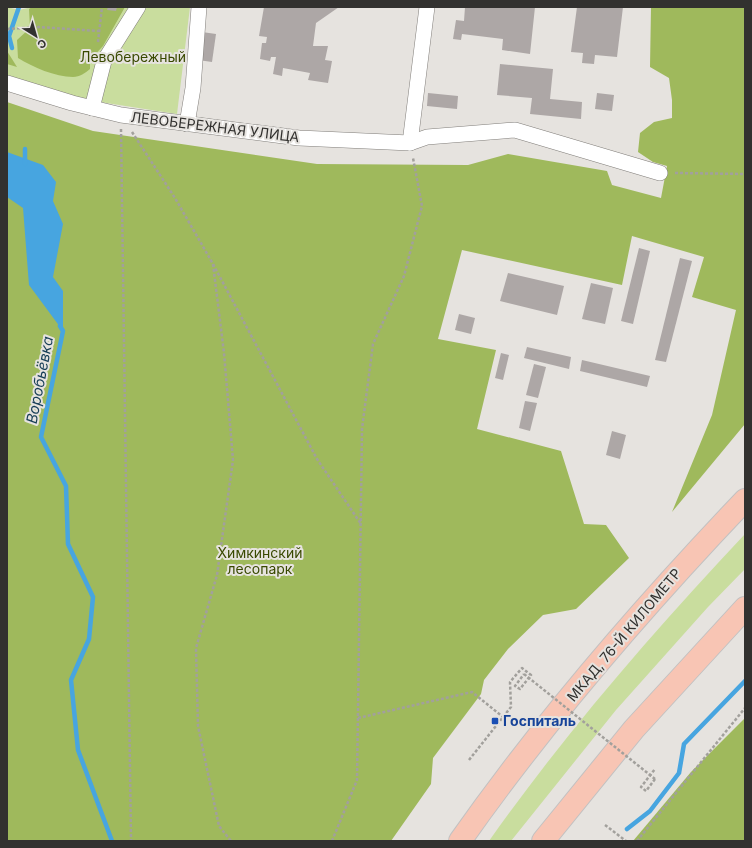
<svg xmlns="http://www.w3.org/2000/svg" width="752" height="848" viewBox="0 0 752 848" font-family="Inter,sans-serif">
	<style>
		.green { fill: #c9dd9e }
		.forest { fill: #9fb95c }
		.water { fill: #47a5e0 }
		.lines { fill: none; stroke-linecap: round; stroke-linejoin: round }
		.stream { stroke: #47a5e0; stroke-width: 4.5 }
		.building { fill: #ada7a6 }
		.minor-casing { stroke: #817e7a; stroke-width: 16 }
		.highway-casing { stroke: #c2c1c1; stroke-width: 24 }
		.path { stroke: #a2a09c; stroke-width: 2.5; stroke-dasharray: 3 2; stroke-linecap: butt }
		.minor { stroke: #fff; stroke-width: 15 }
		.highway { stroke: #f8c5b4; stroke-width: 22 }
		.path-bridge { stroke: #a2a09c; stroke-width: 2.5; stroke-dasharray: 3 2; stroke-linecap: butt }
		.transit-dot { fill: #1a4fb4; stroke: #e6e3df; stroke-width: 1.5 }
		.labels { text-anchor: middle; stroke-width: 4; stroke-linejoin: round; paint-order: stroke }
		.park-label { font-size: 14px; fill: #394900; stroke: #e6e3df }
		.street-label { font-size: 14px; fill: #32312f; stroke: #e6e3df }
		.transit-label { font-size: 14px; font-weight: bold; fill: #164399; stroke: #e6e3df; text-anchor: start }
		.water-label { font-size: 15px; font-style: italic; fill: #173e57; stroke: #e6e3df }
	</style>
	<rect width="100%" height="100%" fill="#e6e3df"/>
	<g class="green">
		<polygon points="7,7 19,10 32,7 190,7 177,114 74,98 7,76"/>
		<path d="M745,534V569L708,607L616,710L511,841H489C566,732 654,631 745,534Z"/>
	</g>
	<g class="forest">
		<path d="M32,7H125L103,46L90,60V69C85,73 80,77 73,77C55,77 33,67 18,58L17,40L30,28L29,9Z"/>
		<polygon points="651,7 745,7 745,424 672,512 712,415 736,310 692,297 704,257 632,236 622,285 462,250 438,339 496,350 477,429 561,451 584,524 606,525 629,558 576,609 543,615 508,649 484,680 481,694 433,758 431,784 391,841 7,841 7,102 93,131 317,164 468,165 508,154 607,171 612,185 661,198 667,166 653,162 638,152 640,133 654,122 672,118 672,100 669,78 650,67"/>
		<polygon points="7,51 17,67 7,64"/>
		<polygon points="745,718 745,841 633,841 691,772"/>
	</g>
	<polygon class="water" points="7,152 43,165 56,182 53,201 63,224 53,277 63,291 63,331 29,285 23,208 7,197"/>
	<g class="lines">
		<g class="stream">
			<polyline points="12,48 9,36 19,7"/>
			<polyline points="25,149 25,164"/>
			<polyline points="60,326 63,331 41,437 66,486 68,544 93,597 89,639 71,680 78,750 112,841"/>
			<polyline points="627,829 650,811 679,773 684,744 745,681"/>
		</g>
	</g>
	<g class="building">
		<polygon points="108,7 117,7 116,11 107,10"/>
		<polygon points="264,7 339,7 316,23 313,46 328,46 325,60 332,61 328,83 308,80 310,73 283,68 282,76 273,74 276,57 271,57 270,61 260,59 262,43 266,43 267,37 259,36"/>
		<polygon points="465,7 535,7 530,54 502,50 503,39 462,34 461,40 453,39 456,20 464,21"/>
		<polygon points="577,7 623,7 617,57 595,55 594,64 582,63 583,53 571,52"/>
		<polygon points="202,32 216,34 212,62 198,60"/>
		<polygon points="500,64 553,69 550,99 582,102 581,119 530,114 532,98 497,95"/>
		<polygon points="428,93 458,96 457,109 427,106"/>
		<polygon points="597,93 614,95 612,111 595,109"/>
		<polygon points="639,248 650,251 633,324 621,321"/>
		<polygon points="680,258 692,261 666,362 655,360"/>
		<polygon points="508,273 564,286 557,315 500,301"/>
		<polygon points="591,283 613,288 605,324 582,319"/>
		<polygon points="459,314 475,318 471,334 455,330"/>
		<polygon points="527,347 571,357 569,369 524,358"/>
		<polygon points="501,353 509,355 503,380 495,378"/>
		<polygon points="582,360 650,376 647,387 580,371"/>
		<polygon points="534,364 546,367 538,398 526,395"/>
		<polygon points="525,401 537,403 530,431 519,428"/>
		<polygon points="612,431 626,435 620,459 606,455"/>
	</g>
	<g class="lines">
		<g class="minor-casing">
			<g id="minor">
				<polyline points="7,83 72,103 121,115 299,138 410,143 427,137 515,130 660,173"/>
				<polyline points="92,108 104,61 138,7"/>
				<polyline points="187,124 193,88 199,7"/>
				<polyline points="410,143 427,7"/>
			</g>
		</g>
		<g class="highway-casing">
			<g id="highway">
				<path d="M460,841C545,720 643,607 745,500"/>
				<polyline points="543,841 634,729 745,608"/>
			</g>
		</g>
		<g class="path">
			<polyline points="7,29 39,27 98,31"/>
			<polyline points="98,42 102,7"/>
			<polyline points="121,129 131,841"/>
			<polyline points="132,132 175,198 213,264 317,459 361,524"/>
			<polyline points="675,173 745,174"/>
			<polyline points="213,264 224,353 233,460 217,575 196,648 198,726 219,826 231,841"/>
			<polyline points="358,718 472,692 503,717"/>
			<polyline points="469,760 511,707 510,682 522,668 531,675 520,689 515,686 524,674"/>
			<polyline points="655,779 646,791 641,787 655,769"/>
			<polyline points="605,825 626,841"/>
			<polyline points="332,841 357,780 362,429 373,344 404,276 422,206 413,158"/>
			<polyline points="637,841 745,708"/>
		</g>
		<use href="#minor" class="minor"/>
		<use href="#highway" class="highway"/>
		<polyline class="path-bridge" points="524,674 655,779"/>
	</g>
	<rect class="transit-dot" x="491" y="717" width="8" height="8" rx="2"/>
	<g class="labels">
		<g class="park-label">
			<text x="133" y="62">Левобережный</text>
			<text x="260" y="558">Химкинский<tspan x="260" dy="16">лесопарк</tspan></text>
		</g>
		<g class="street-label">
			<text transform="translate(215 127) rotate(7)" y="5">ЛЕВОБЕРЕЖНАЯ УЛИЦА</text>
			<text transform="translate(624 635) rotate(-50)" y="5">МКАД, 76-Й КИЛОМЕТР</text>
		</g>
		<g class="transit-label">
			<text x="503" y="726">Госпиталь</text>
		</g>
		<g class="water-label">
			<text transform="translate(40 380) rotate(-79)" y="5">Воробьёвка</text>
		</g>
	</g>
	<rect width="752" height="848" fill="none" stroke="#32312f" stroke-width="16"/>
	<g transform="translate(36 36) rotate(143)" stroke="#e6e3df" stroke-width="3" paint-order="stroke">
	<path d="M0-3L7 15L0 10L-7 15Z" fill="#32312f"/>
	<text y="-6" font-size="11" font-weight="bold" text-anchor="middle" fill="#32312f">С</text>
	</g>
</svg>
